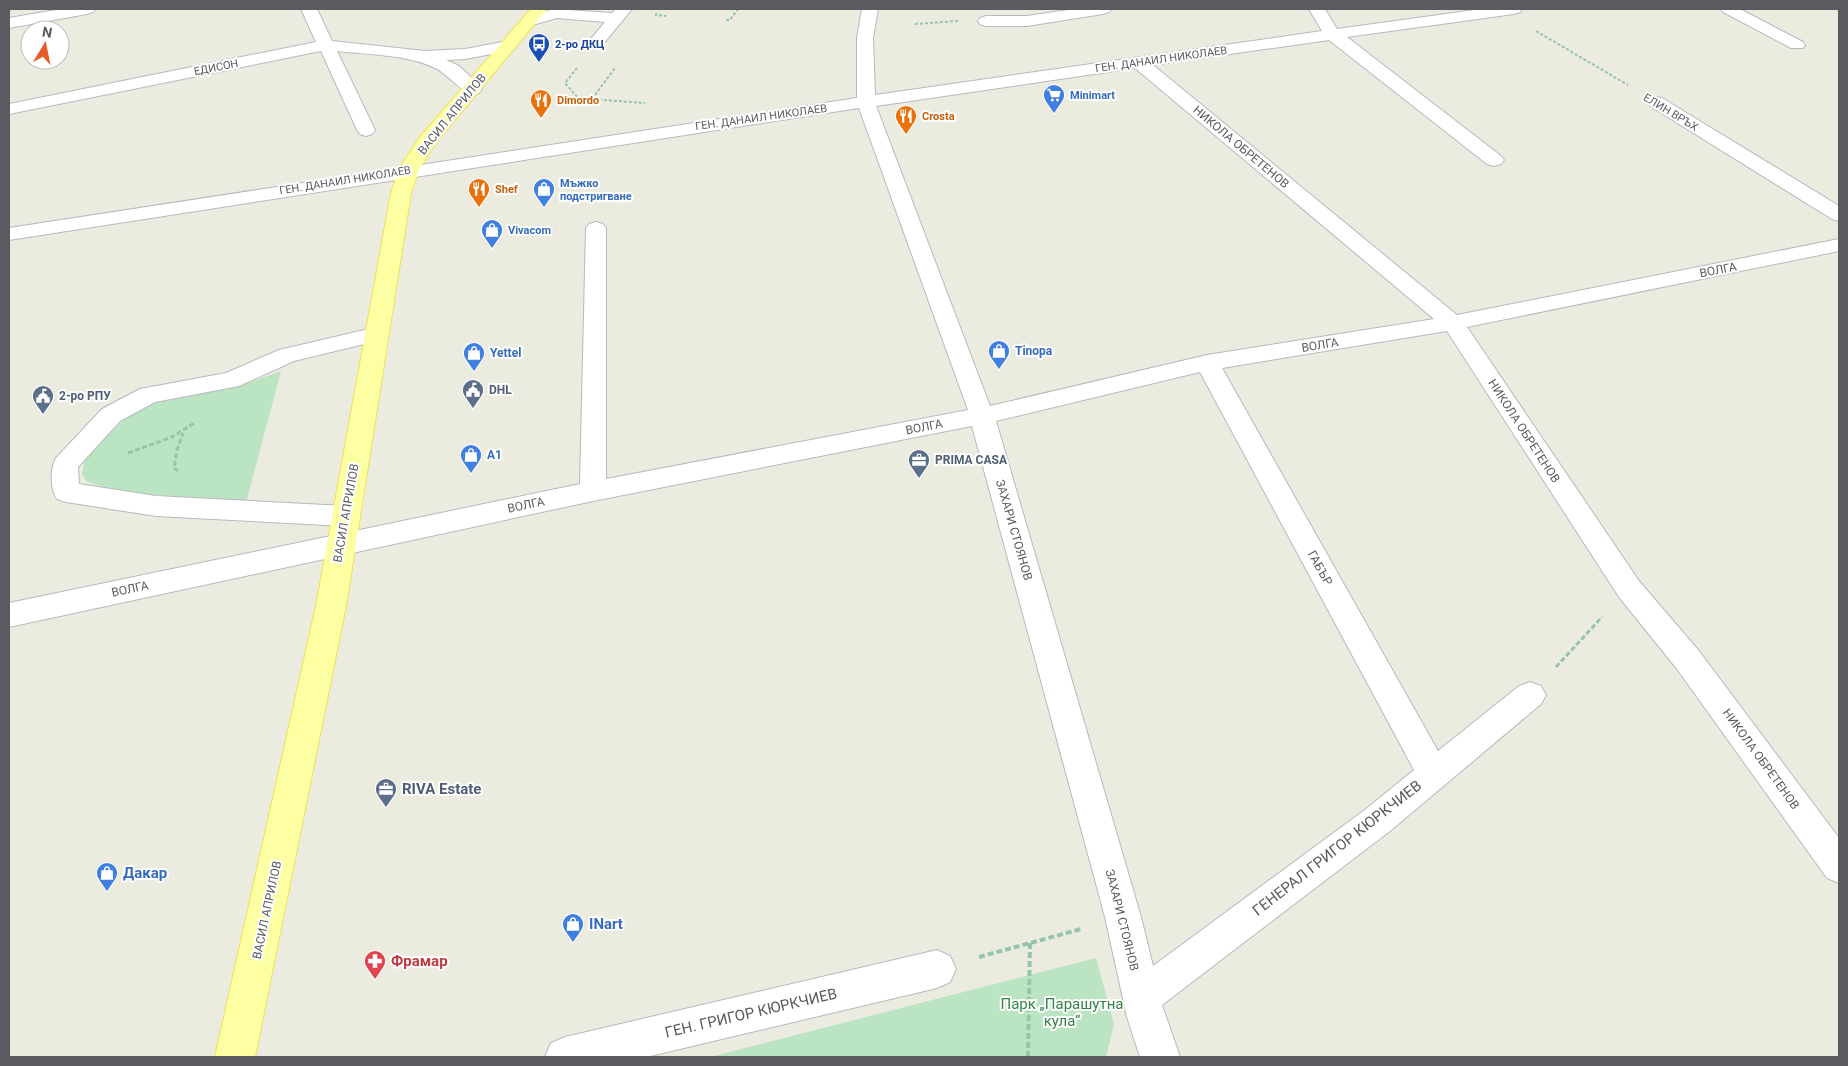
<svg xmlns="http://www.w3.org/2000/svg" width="1848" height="1066" viewBox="0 0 1848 1066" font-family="Roboto,sans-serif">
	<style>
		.green { fill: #bbe4c3 }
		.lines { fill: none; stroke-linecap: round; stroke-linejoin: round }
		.minor-casing { stroke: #b8b9bf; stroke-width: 2 }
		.major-casing { stroke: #f1e254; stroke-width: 2 }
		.path-far2 { stroke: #95c5ab; stroke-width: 2; stroke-dasharray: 3 2; stroke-linecap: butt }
		.path-far1 { stroke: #95c5ab; stroke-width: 3; stroke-dasharray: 5 2.5; stroke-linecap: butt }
		.path { stroke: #95c5ab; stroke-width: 4; stroke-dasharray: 6 3; stroke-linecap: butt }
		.minor { fill: #fff; fill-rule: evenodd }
		.major { fill: #fcffa2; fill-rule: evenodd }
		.labels { text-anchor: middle; stroke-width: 4; stroke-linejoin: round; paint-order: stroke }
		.far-transit-label { font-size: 11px; font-weight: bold; fill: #164399; stroke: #fff; text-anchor: start }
		.far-street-label { font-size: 11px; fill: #595b61; stroke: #fff }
		.far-shop-label { font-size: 11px; font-weight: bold; fill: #366cbe; stroke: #fff; text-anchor: start }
		.far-food-label { font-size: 11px; font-weight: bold; fill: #c56008; stroke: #fff; text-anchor: start }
		.street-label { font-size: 12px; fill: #595b61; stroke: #fff }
		.shop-label { font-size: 12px; font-weight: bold; fill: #366cbe; stroke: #fff; text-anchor: start }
		.service-label { font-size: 12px; font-weight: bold; fill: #4e5e75; stroke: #fff; text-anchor: start }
		.near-service-label { font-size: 15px; font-weight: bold; fill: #4e5e75; stroke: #fff; text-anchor: start }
		.near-street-label { font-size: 15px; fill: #595b61; stroke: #fff }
		.near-shop-label { font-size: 15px; font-weight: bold; fill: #366cbe; stroke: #fff; text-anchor: start }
		.near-health-label { font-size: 15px; font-weight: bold; fill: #be3a42; stroke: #fff; text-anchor: start }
		.near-park-label { font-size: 15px; fill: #348447; stroke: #fff }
	</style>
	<rect width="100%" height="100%" fill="#ecebe0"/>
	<g class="green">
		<polygon points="281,371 246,503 114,491 86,481 82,474 85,459 136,407 148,401 237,387"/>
		<polygon points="1096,958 1114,1024 1106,1057 710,1057"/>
	</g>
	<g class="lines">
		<g class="minor-casing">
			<g id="minor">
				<polygon points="62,9 95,9 93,12 87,14 9,28 9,18"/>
				<path d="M301,9H317L332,41L425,51L465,49L508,41L514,43L516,46L514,49L508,51L465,59L446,60L459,66L479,85L482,89L479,93C463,97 451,76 437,69C408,54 370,55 337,51L375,130L372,134L366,136L360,134L357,130L321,51L9,114V104L316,42Z"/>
				<polygon points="554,9 612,13 616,9 632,9 599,49 587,49 585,46 605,22 557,18 529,26 523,24 521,21 523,18"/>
				<path d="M862,9H878L873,38L875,95L1322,31L1309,9H1325L1337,29L1482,9H1522L1520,12L1514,14L1347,37L1501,156L1504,160L1501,164L1494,166L1487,164L1329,40L1153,65L1457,315L1839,239V251L1467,327L1639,581L1699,651L1839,838V883L1827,878L1677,669L1619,597L1447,331L1222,368L1438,751L1519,686L1530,682L1541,686L1546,695L1541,704L1390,831L1162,1005L1180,1057H1140L1127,1017L1105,917L972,426L593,501L9,627V603L580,484L586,228L589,224L596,222L603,224L606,228V479L968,410L859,108L9,240V228L857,98V38ZM1135,68L1434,319L1207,355L990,406L876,106ZM1200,372L1414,770L1366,809L1153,966L1141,917L996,421Z"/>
				<polygon points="1075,9 1111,9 1109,12 1103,14 1027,26 986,26 980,24 978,21 980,18 986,16 1027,16"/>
				<polygon points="1721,9 1740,9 1803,42 1805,45 1803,48 1791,48 1723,12"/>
				<polygon points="1656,97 1662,98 1839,206 1839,221 1832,219 1650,106 1647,102 1650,98"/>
				<path d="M377,327L385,329L388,334L385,339L294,361L239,386L155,402L120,421L78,467L79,484L156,496L345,506L355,509L359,516L355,523L345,526L156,516L66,502L57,499C50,488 50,469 56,458L102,409L140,389L226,373L279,350Z"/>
				<polygon points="937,950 950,956 956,969 950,982 937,988 646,1057 545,1057 551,1043 565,1037"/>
			</g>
		</g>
		<g class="major-casing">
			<polygon id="major" points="531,9 547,9 435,144 419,169 411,193 346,606 255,1057 215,1057 316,606 391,193 399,169 420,137"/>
		</g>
		<g class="path-far2">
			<polyline points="656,13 656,15 666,16"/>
			<polyline points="726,20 730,20 738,9"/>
			<polyline points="915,24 958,21"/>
			<polyline points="1536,31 1628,85"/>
			<polyline points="577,68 565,83 578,98 645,103"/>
			<polyline points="592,99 615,68"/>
		</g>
		<g class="path-far1">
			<polyline points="128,453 172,437 196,422"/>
			<polyline points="178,471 174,468 177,450 183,433"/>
			<polyline points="1556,667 1602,617"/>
		</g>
		<g class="path">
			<polyline points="979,957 1081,929"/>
			<polyline points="1028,1057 1030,943"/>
		</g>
		<use href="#minor" class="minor"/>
		<use href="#major" class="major"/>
	</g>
	<defs>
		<g id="bus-pin" transform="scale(1.125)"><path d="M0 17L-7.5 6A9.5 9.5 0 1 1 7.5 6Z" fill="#1a4fb4" stroke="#fff"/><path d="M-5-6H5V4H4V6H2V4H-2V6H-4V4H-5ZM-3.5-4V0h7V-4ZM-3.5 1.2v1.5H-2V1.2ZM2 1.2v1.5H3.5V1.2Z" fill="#fff"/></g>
		<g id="supermarket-pin" transform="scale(1.125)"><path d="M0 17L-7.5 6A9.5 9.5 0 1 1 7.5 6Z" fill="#3f7fe0" stroke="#fff"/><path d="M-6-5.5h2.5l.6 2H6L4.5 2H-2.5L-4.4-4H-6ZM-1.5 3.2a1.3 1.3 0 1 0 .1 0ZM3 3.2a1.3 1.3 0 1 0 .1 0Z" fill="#fff"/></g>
		<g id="restaurant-pin" transform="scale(1.125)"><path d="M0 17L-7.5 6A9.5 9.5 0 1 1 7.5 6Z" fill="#e8710a" stroke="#fff"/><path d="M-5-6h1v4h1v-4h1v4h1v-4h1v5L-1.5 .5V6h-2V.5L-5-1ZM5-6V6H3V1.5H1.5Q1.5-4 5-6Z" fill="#fff"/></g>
		<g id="shop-pin" transform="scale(1.125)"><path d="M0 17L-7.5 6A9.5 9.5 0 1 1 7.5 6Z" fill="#3f7fe0" stroke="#fff"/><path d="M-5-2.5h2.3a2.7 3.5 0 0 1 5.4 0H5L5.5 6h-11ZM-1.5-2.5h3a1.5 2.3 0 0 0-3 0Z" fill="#fff"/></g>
		<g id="civic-pin" transform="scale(1.125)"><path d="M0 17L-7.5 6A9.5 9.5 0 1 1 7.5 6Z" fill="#5c6f8a" stroke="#fff"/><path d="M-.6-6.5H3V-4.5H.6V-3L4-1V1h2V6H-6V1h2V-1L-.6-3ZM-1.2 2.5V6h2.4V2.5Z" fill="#fff"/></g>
		<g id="office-pin" transform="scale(1.125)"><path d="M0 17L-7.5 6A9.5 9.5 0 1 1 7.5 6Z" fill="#5c6f8a" stroke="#fff"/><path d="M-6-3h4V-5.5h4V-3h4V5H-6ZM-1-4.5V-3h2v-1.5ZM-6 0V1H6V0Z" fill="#fff"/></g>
		<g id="pharmacy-pin" transform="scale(1.125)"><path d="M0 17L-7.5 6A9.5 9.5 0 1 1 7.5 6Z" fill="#e0444e" stroke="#fff"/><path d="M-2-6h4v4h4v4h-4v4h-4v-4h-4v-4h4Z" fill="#fff"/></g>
	</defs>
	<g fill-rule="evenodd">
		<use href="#bus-pin" x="539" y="44"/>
		<use href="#supermarket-pin" x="1054" y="95"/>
		<use href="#restaurant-pin" x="541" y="100"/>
		<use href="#restaurant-pin" x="906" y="116"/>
		<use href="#restaurant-pin" x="479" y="189"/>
		<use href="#shop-pin" x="544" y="189"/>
		<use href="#shop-pin" x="492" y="230"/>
		<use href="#shop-pin" x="999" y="351"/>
		<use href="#shop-pin" x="474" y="353"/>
		<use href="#civic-pin" x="473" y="390"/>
		<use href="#civic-pin" x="43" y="396"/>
		<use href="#shop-pin" x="471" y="455"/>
		<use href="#office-pin" x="919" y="460"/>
		<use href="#office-pin" x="386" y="789"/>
		<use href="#shop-pin" x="107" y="873"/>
		<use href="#shop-pin" x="573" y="924"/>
		<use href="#pharmacy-pin" x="375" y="961"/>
	</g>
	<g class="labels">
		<g class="far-transit-label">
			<text x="555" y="48">2-ро ДКЦ</text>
		</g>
		<g class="far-street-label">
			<text transform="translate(1161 59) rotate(-8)" y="4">ГЕН. ДАНАИЛ НИКОЛАЕВ</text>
			<text transform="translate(216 67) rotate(-11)" y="4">ЕДИСОН</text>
			<text transform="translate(1671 112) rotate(31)" y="4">ЕЛИН ВРЪХ</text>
			<text transform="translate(761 117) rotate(-8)" y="4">ГЕН. ДАНАИЛ НИКОЛАЕВ</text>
			<text transform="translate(345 180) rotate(-9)" y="4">ГЕН. ДАНАИЛ НИКОЛАЕВ</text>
		</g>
		<g class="far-shop-label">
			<text x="1070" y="99">Minimart</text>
			<text x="560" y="187">Мъжко<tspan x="560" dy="13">подстригване</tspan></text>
			<text x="508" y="234">Vivacom</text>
		</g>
		<g class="far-food-label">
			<text x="557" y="104">Dimordo</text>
			<text x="922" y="120">Crosta</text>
			<text x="495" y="193">Shef</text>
		</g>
		<g class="street-label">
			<text transform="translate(452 114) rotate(-51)" y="4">ВАСИЛ АПРИЛОВ</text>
			<text transform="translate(1241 147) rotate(40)" y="4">НИКОЛА ОБРЕТЕНОВ</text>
			<text transform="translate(1718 270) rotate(-11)" y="4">ВОЛГА</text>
			<text transform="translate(1320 345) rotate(-9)" y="4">ВОЛГА</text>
			<text transform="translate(924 427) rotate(-11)" y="4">ВОЛГА</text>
			<text transform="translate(1524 431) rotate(57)" y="4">НИКОЛА ОБРЕТЕНОВ</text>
			<text transform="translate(526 505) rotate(-12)" y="4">ВОЛГА</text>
			<text transform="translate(346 513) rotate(-80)" y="4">ВАСИЛ АПРИЛОВ</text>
			<text transform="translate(1014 530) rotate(74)" y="4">ЗАХАРИ СТОЯНОВ</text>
			<text transform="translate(1320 568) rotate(61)" y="4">ГАБЪР</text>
			<text transform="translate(130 589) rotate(-12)" y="4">ВОЛГА</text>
			<text transform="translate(1761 759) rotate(54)" y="4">НИКОЛА ОБРЕТЕНОВ</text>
			<text transform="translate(267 910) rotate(-78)" y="4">ВАСИЛ АПРИЛОВ</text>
			<text transform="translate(1122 920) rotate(76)" y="4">ЗАХАРИ СТОЯНОВ</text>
		</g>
		<g class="shop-label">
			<text x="1015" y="355">Tinopa</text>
			<text x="490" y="357">Yettel</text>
			<text x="487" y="459">A1</text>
		</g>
		<g class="service-label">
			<text x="489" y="394">DHL</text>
			<text x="59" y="400">2-ро РПУ</text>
			<text x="935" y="464">PRIMA CASA</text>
		</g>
		<g class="near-service-label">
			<text x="402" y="794">RIVA Estate</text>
		</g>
		<g class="near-street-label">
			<text transform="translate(1337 848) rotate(-38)" y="5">ГЕНЕРАЛ ГРИГОР КЮРКЧИЕВ</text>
			<text transform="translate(751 1013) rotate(-13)" y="5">ГЕН. ГРИГОР КЮРКЧИЕВ</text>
		</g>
		<g class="near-shop-label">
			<text x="123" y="878">Дакар</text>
			<text x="589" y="929">INart</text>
		</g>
		<g class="near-health-label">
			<text x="391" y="966">Фрамар</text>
		</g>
		<g class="near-park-label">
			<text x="1062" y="1009">Парк „Парашутна<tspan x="1062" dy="17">кула“</tspan></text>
		</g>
	</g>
	<rect width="1848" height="1066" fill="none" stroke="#595b61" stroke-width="20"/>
	<g transform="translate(45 45) rotate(10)"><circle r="24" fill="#ffffff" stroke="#bdbdc0"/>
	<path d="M0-4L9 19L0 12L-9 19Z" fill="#e85c29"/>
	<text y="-8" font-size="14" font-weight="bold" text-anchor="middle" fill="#595b61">N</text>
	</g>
</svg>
